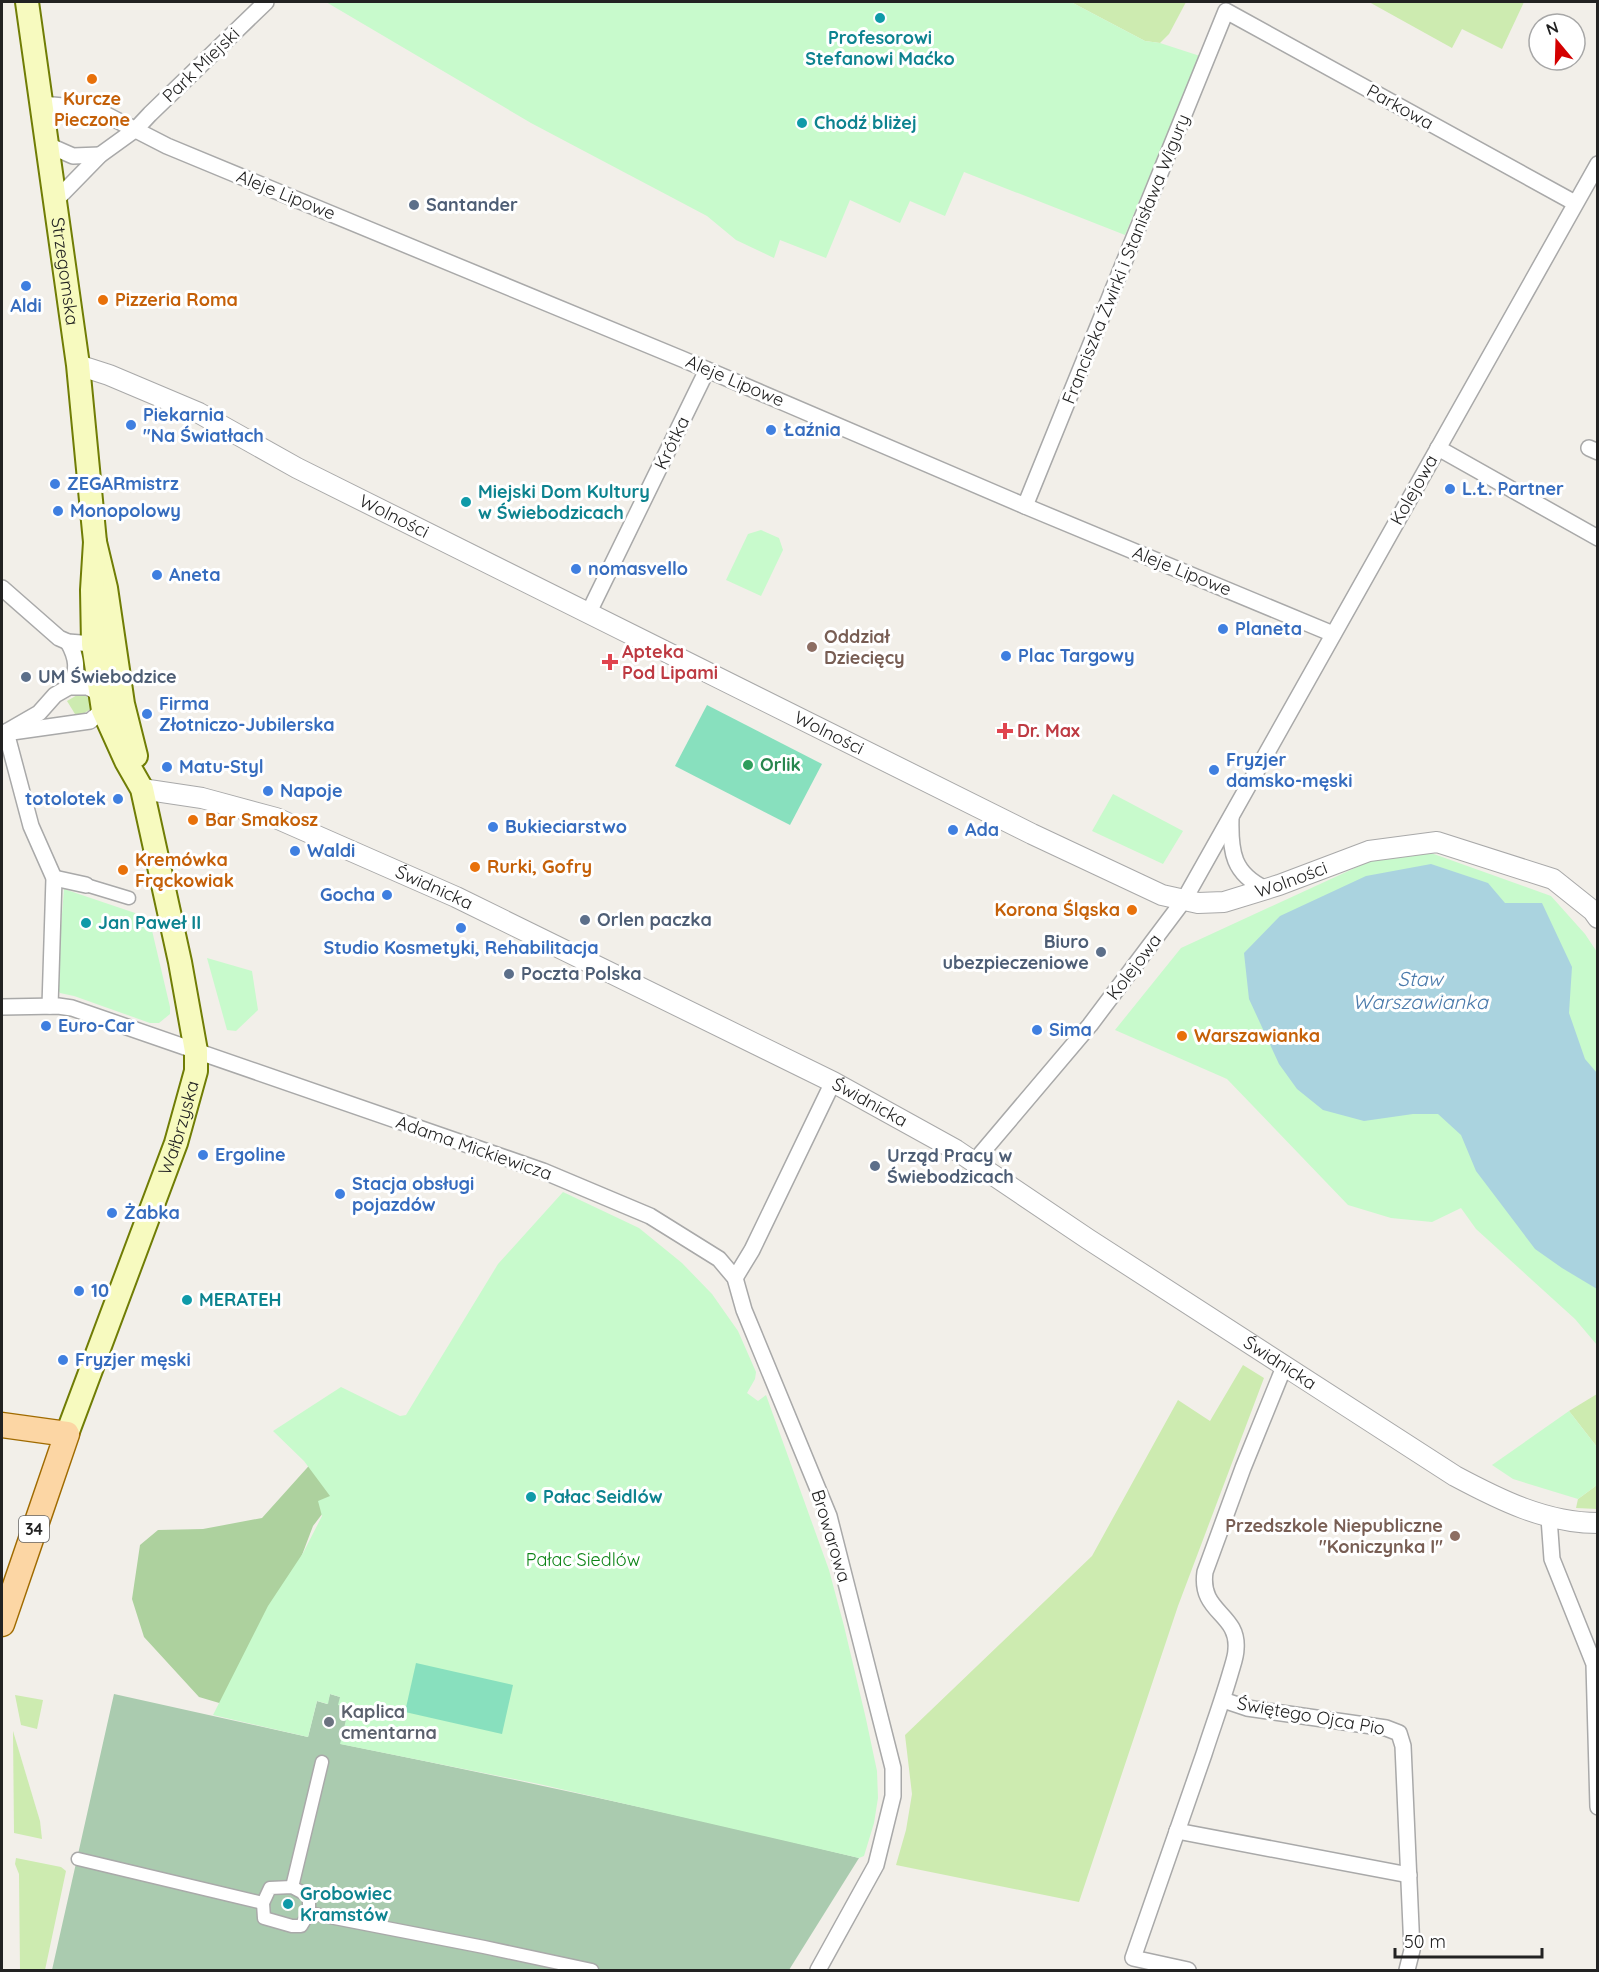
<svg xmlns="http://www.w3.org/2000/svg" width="1599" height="1972" viewBox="0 0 1599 1972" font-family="Quicksand,sans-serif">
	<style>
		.grass { fill: #cdebb0 }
		.forest { fill: #add19e }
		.cemetery { fill: #aacbaf }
		.park { fill: #c8facc }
		.pitch { fill: #88e0be }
		.water { fill: #aad3df }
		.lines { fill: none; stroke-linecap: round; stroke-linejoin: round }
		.pedestrian-casing { stroke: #a9a9a9; stroke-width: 15 }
		.minor-casing { stroke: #a9a9a9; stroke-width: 18 }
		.tertiary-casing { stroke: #a9a9a9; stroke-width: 22 }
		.secondary-casing { stroke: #707d05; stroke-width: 26 }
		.primary-casing { stroke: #a06b00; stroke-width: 27 }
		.pedestrian { stroke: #fff; stroke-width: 12 }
		.minor { stroke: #fff; stroke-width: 15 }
		.tertiary { stroke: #fff; stroke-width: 20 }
		.secondary { stroke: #f7fabf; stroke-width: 22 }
		.primary { stroke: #fcd6a4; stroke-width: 24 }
		.culture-dot { fill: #0f9aa8; stroke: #fff; stroke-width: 2 }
		.food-dot { fill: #e8710a; stroke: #fff; stroke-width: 2 }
		.service-dot { fill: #5c6f8a; stroke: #fff; stroke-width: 2 }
		.shop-dot { fill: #3f7fe0; stroke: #fff; stroke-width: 2 }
		.education-dot { fill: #8d6e63; stroke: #fff; stroke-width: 2 }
		.health-dot { fill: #e0444e; stroke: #fff; stroke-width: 2 }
		.leisure-dot { fill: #2e9e5b; stroke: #fff; stroke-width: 2 }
		.worship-dot { fill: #6b7280; stroke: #fff; stroke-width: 2 }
		.labels { text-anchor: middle; stroke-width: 6; stroke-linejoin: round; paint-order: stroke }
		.shield { fill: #fff; stroke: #646464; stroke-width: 1.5 }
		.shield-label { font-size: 16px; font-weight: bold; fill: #222 }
		.culture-label { font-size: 18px; font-weight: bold; fill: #0d838f; stroke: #fff; text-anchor: start }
		.street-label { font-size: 18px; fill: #222; stroke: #fff }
		.food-label { font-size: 18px; font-weight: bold; fill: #c56008; stroke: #fff; text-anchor: start }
		.service-label { font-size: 18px; font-weight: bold; fill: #4e5e75; stroke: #fff; text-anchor: start }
		.shop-label { font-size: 18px; font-weight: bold; fill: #366cbe; stroke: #fff; text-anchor: start }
		.education-label { font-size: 18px; font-weight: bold; fill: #785e54; stroke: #fff; text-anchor: start }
		.health-label { font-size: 18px; font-weight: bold; fill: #be3a42; stroke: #fff; text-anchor: start }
		.leisure-label { font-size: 18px; font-weight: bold; fill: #27864d; stroke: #fff; text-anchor: start }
		.park-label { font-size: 18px; fill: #0c8416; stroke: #fff }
		.worship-label { font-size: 18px; font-weight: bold; fill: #5b616d; stroke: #fff; text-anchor: start }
		.water-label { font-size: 20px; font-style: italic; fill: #4a7aab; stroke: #fff }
	</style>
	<rect width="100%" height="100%" fill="#f2efe9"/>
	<g class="grass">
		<polygon points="1071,2 1186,2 1169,34 1160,43 1145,41"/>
		<polygon points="1369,2 1524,2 1502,49 1462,29 1452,48"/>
		<path d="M79,694C87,695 92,700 92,708L83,714H75L67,701Z"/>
		<polygon points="1243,1365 1264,1378 1178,1606 1079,1902 896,1865 906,1830 912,1794 905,1735 1092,1556 1178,1400 1210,1421"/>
		<polygon points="1597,1394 1597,1447 1569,1411"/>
		<polygon points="1597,1485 1597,1509 1576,1508 1578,1499"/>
		<polygon points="15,1695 43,1700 37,1729 21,1725"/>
		<polygon points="13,1731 40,1821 42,1839 14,1833"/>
		<polygon points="16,1858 61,1867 66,1871 45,1970 20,1970 19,1874 15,1864"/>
	</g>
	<polygon class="forest" points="315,1459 345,1484 313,1526 243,1710 199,1697 144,1637 132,1599 140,1545 158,1530 203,1529 262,1518"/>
	<path class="cemetery" d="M114,1694L308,1737L317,1701L327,1704L330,1694L340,1697L349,1708L341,1744C514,1779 687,1816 859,1858L789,1970H52Z"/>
	<g class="park">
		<polygon points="326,2 1071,2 1145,41 1160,43 1200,56 1125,235 964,172 945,216 910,201 900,223 850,200 826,258 780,240 774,258 736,240 707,216 531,123"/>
		<polygon points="761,530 779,538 783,550 761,596 726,580 748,534"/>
		<polygon points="1113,794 1183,831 1163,864 1092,831"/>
		<polygon points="1431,853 1551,896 1585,934 1597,952 1597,1345 1575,1319 1476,1229 1461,1208 1432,1222 1391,1218 1348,1205 1227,1079 1115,1030 1181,948 1370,861"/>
		<polygon points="64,889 138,914 150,922 170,1007 170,1014 159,1023 150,1023 74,996 60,993 57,988 57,978"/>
		<polygon points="207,958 252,971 258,1010 236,1031 227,1030"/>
		<polygon points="563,1192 639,1228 682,1263 712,1294 738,1331 756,1372 755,1379 747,1393 758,1401 766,1395 829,1570 844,1626 866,1719 877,1771 878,1798 874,1823 864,1856 859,1858 539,1784 340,1744 349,1708 338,1705 340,1697 330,1694 328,1704 317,1701 308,1737 213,1715 268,1606 303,1553 322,1516 318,1501 330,1496 304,1461 273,1431 341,1387 400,1416 406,1415 498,1264"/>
		<polygon points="1569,1411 1597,1447 1597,1485 1578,1499 1513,1479 1492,1465"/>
	</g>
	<g class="pitch">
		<polygon points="707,705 822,764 790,825 675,766"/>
		<polygon points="416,1663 513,1685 502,1734 405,1712"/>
	</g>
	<polygon class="water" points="1431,864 1488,883 1505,903 1542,903 1572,967 1569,1013 1585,1059 1597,1073 1597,1289 1562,1268 1535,1249 1476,1171 1461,1135 1438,1114 1413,1114 1364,1121 1323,1110 1297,1089 1279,1064 1249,999 1244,953 1280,916 1366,876"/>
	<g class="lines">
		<g class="pedestrian-casing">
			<g id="pedestrian">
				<polyline points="86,885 129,898"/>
				<polyline points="78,1859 263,1903"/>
				<polygon points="292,1887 309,1896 309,1913 301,1926 292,1926 264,1918 263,1903 270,1888"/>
				<polyline points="292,1887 322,1762"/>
				<polyline points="309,1913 484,1947 592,1970"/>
			</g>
		</g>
		<g class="minor-casing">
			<g id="minor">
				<polyline points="42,104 95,109 167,146 682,359 1025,506 1333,634"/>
				<polyline points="48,145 73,156 100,155"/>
				<polyline points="56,200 100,155 136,129 150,114 266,2"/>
				<polyline points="1438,448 1598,538"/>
				<polyline points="1589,448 1598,452"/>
				<polyline points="1025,506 1226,11 1575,203"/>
				<polyline points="2,588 59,638 68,642 93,644 97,639"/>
				<polyline points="589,612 707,370"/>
				<path d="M68,642C77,658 79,671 69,687"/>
				<polyline points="6,732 31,826 54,878 50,1006"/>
				<polyline points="6,732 39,713 55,695 69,687 88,687 105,697"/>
				<polyline points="12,732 90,721 103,710"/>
				<path d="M1231,818C1230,852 1233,874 1266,889"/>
				<polyline points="54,878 86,885"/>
				<polyline points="2,1007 58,1006 72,1008 543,1171 650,1216 719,1259 735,1278 744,1310 829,1516 893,1768 893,1796 876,1865 818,1970"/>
				<polyline points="974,1162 1090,1025 1184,900 1598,164"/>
				<polyline points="735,1278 752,1250 833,1082"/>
				<polyline points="1549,1518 1552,1559 1594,1664 1598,1807"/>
				<polyline points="1223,1700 1247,1708 1386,1728 1399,1733 1403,1746 1412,1950 1407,1970"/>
				<polyline points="1177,1831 1409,1875"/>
				<path d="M1188,1970L1133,1958C1157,1890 1180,1822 1204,1754C1213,1726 1223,1699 1231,1671C1233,1664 1236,1656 1236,1649C1239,1613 1199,1613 1205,1572L1243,1468L1284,1367"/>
			</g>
		</g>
		<g class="tertiary-casing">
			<g id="tertiary">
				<path id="s1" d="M78,365L109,375L199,413L297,468L1032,834L1162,895L1198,903L1224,902L1279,885L1369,851L1437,842L1553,879L1593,911L1598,918"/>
				<path id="s2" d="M142,789L202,798L276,818L456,897L833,1082L956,1150L1088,1239L1455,1476C1500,1500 1546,1523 1598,1523"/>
			</g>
		</g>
		<g class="secondary-casing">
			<g id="secondary">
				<path id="s3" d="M27,2L78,365L95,542L106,588L123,704L136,756"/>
				<path id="s4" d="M67,1434L176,1143L196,1071V1051L180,962L142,789L126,761L103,710L93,644L92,590L95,542"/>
			</g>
		</g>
		<g class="primary-casing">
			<polyline id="primary" points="2,1425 67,1434 2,1624"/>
		</g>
		<use href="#pedestrian" class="pedestrian"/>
		<use href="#minor" class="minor"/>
		<use href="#tertiary" class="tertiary"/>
		<use href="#secondary" class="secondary"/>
		<use href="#primary" class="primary"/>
	</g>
	<g class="culture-dot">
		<circle cx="880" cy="18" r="6"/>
		<circle cx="802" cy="123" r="6"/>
		<circle cx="466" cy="502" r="6"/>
		<circle cx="86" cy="923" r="6"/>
		<circle cx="187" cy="1300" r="6"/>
		<circle cx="531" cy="1497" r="6"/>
		<circle cx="288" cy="1904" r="6"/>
	</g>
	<g class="food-dot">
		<circle cx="92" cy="79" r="6"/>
		<circle cx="103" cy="300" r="6"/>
		<circle cx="193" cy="820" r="6"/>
		<circle cx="475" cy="867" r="6"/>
		<circle cx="123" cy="870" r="6"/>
		<circle cx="1132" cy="910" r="6"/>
		<circle cx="1182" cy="1036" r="6"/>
	</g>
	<g class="service-dot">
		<circle cx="414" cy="205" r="6"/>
		<circle cx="26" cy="677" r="6"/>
		<circle cx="585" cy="920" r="6"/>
		<circle cx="1101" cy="952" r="6"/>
		<circle cx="509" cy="974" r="6"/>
		<circle cx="875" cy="1166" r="6"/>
	</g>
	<g class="shop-dot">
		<circle cx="26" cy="286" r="6"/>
		<circle cx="131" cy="425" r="6"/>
		<circle cx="771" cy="430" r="6"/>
		<circle cx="55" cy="484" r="6"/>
		<circle cx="1450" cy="489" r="6"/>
		<circle cx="58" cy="511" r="6"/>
		<circle cx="576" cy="569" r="6"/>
		<circle cx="157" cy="575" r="6"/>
		<circle cx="1223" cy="629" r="6"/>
		<circle cx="1006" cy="656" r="6"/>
		<circle cx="147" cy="714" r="6"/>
		<circle cx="167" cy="767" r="6"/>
		<circle cx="1214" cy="770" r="6"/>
		<circle cx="268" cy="791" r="6"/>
		<circle cx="118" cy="799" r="6"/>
		<circle cx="493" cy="827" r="6"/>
		<circle cx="953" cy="830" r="6"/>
		<circle cx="295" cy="851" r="6"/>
		<circle cx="387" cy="895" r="6"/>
		<circle cx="461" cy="928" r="6"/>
		<circle cx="46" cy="1026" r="6"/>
		<circle cx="1037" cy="1030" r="6"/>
		<circle cx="203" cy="1155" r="6"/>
		<circle cx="340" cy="1194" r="6"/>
		<circle cx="112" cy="1213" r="6"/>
		<circle cx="79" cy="1291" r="6"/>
		<circle cx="63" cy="1360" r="6"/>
	</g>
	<g class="education-dot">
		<circle cx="812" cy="647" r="6"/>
		<circle cx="1455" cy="1536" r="6"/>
	</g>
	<g class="health-dot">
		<path d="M607 653h6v6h6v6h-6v6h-6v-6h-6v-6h6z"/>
		<path d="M1002 722h6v6h6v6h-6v6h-6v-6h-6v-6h6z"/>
	</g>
	<circle class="leisure-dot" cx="748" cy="765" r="6"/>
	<circle class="worship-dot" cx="329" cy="1722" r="6"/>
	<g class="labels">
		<rect class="shield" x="19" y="1516" width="30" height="26" rx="4.5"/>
		<g class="shield-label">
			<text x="34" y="1535">34</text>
		</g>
		<g class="culture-label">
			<text x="880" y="44" text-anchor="middle">Profesorowi<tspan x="880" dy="21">Stefanowi Maćko</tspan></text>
			<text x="814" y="129">Chodź bliżej</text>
			<text x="478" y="498">Miejski Dom Kultury<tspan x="478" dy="21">w Świebodzicach</tspan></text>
			<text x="98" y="929">Jan Paweł II</text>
			<text x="199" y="1306">MERATEH</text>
			<text x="543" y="1503">Pałac Seidlów</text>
			<text x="300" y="1900">Grobowiec<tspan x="300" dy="21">Kramstów</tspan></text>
		</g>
		<g class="street-label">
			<text transform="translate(201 65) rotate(-44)" y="6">Park Miejski</text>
			<text transform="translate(1400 107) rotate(29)" y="6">Parkowa</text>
			<text transform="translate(286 195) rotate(22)" y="6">Aleje Lipowe</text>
			<text transform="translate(1126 259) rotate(-68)" y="6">Franciszka Żwirki i Stanisława Wigury</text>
			<text dy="6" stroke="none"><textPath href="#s3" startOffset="272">Strzegomska</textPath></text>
			<text transform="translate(735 381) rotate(23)" y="6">Aleje Lipowe</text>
			<text transform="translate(672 443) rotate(-64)" y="6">Krótka</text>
			<text transform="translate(1414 490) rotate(-61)" y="6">Kolejowa</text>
			<text dy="6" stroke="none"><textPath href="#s1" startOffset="351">Wolności</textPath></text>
			<text transform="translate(1182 571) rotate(22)" y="6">Aleje Lipowe</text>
			<text dy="6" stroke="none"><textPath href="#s1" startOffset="837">Wolności</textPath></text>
			<text dy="6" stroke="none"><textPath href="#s1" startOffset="1341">Wolności</textPath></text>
			<text dy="6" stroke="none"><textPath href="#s2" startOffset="310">Świdnicka</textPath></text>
			<text transform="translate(1134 967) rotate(-53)" y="6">Kolejowa</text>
			<text dy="6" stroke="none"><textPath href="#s2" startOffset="796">Świdnicka</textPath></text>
			<text dy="6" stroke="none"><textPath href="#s4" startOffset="326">Wałbrzyska</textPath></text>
			<text transform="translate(474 1148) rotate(19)" y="6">Adama Mickiewicza</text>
			<text dy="6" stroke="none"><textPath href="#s2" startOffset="1282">Świdnicka</textPath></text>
			<text transform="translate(831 1536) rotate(73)" y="6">Browarowa</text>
			<text transform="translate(1311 1716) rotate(10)" y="6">Świętego Ojca Pio</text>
		</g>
		<g class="food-label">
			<text x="92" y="105" text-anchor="middle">Kurcze<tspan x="92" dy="21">Pieczone</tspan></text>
			<text x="115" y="306">Pizzeria Roma</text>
			<text x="205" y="826">Bar Smakosz</text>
			<text x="135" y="866">Kremówka<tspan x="135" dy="21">Frąckowiak</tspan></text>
			<text x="487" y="873">Rurki, Gofry</text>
			<text x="1120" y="916" text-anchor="end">Korona Śląska</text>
			<text x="1194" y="1042">Warszawianka</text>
		</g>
		<g class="service-label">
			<text x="426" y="211">Santander</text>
			<text x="38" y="683">UM Świebodzice</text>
			<text x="597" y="926">Orlen paczka</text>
			<text x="1089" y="948" text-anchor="end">Biuro<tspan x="1089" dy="21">ubezpieczeniowe</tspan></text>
			<text x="521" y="980">Poczta Polska</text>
			<text x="887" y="1162">Urząd Pracy w<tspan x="887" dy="21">Świebodzicach</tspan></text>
		</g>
		<g class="shop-label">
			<text x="26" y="312" text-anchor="middle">Aldi</text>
			<text x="143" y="421">Piekarnia<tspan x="143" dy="21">"Na Światłach</tspan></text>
			<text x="783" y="436">Łaźnia</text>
			<text x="67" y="490">ZEGARmistrz</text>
			<text x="1462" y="495">L.Ł. Partner</text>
			<text x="70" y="517">Monopolowy</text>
			<text x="588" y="575">nomasvello</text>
			<text x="169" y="581">Aneta</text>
			<text x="1235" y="635">Planeta</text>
			<text x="1018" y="662">Plac Targowy</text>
			<text x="159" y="710">Firma<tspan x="159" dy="21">Złotniczo-Jubilerska</tspan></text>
			<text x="1226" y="766">Fryzjer<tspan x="1226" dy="21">damsko-męski</tspan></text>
			<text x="179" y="773">Matu-Styl</text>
			<text x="280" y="797">Napoje</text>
			<text x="106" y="805" text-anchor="end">totolotek</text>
			<text x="505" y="833">Bukieciarstwo</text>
			<text x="965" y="836">Ada</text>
			<text x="307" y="857">Waldi</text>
			<text x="375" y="901" text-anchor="end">Gocha</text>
			<text x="461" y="954" text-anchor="middle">Studio Kosmetyki, Rehabilitacja</text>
			<text x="58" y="1032">Euro-Car</text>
			<text x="1049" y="1036">Sima</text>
			<text x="215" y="1161">Ergoline</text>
			<text x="352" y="1190">Stacja obsługi<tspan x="352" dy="21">pojazdów</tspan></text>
			<text x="124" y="1219">Żabka</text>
			<text x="91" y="1297">10</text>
			<text x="75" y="1366">Fryzjer męski</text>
		</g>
		<g class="education-label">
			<text x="824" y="643">Oddział<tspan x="824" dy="21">Dziecięcy</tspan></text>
			<text x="1443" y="1532" text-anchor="end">Przedszkole Niepubliczne<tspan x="1443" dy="21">"Koniczynka I"</tspan></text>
		</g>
		<g class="health-label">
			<text x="622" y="658">Apteka<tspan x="622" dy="21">Pod Lipami</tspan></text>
			<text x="1017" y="737">Dr. Max</text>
		</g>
		<g class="leisure-label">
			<text x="760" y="771">Orlik</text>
		</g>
		<g class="park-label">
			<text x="583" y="1566">Pałac Siedlów</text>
		</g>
		<g class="worship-label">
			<text x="341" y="1718">Kaplica<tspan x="341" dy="21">cmentarna</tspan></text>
		</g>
		<g class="water-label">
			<text x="1420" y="986">Staw<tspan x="1420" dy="23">Warszawianka</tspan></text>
		</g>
	</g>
	<rect width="1599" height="1972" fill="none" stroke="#222222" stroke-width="6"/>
	<g transform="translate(1557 42) rotate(341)"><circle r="28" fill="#ffffff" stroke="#a7a7a7" stroke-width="1.5"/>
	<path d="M0-4.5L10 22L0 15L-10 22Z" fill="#d40000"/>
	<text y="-9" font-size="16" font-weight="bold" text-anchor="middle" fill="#222222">N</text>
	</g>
	<path d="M1395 1948v9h147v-9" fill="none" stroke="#222222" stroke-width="3"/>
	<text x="1404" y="1948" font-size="18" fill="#222222" stroke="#ffffff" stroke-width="4.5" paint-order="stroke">50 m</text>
</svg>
